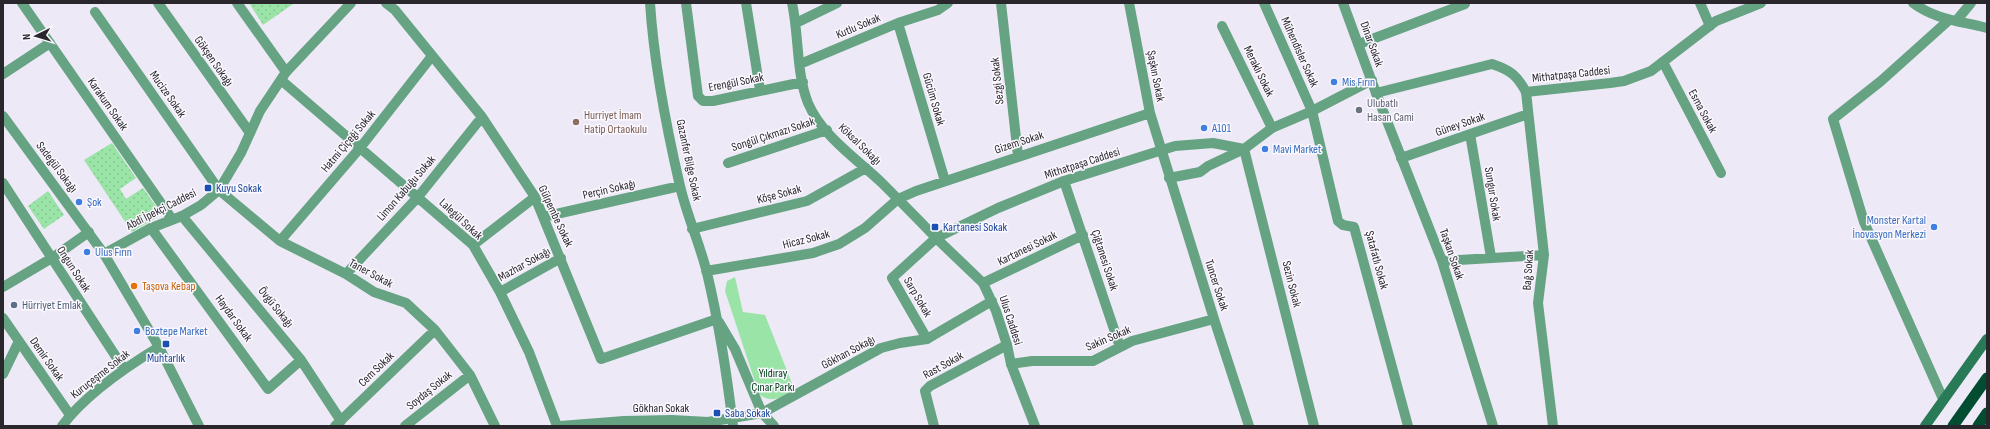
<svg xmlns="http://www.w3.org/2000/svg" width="1990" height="429" font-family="'Sofia Sans Condensed',sans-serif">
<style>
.green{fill:#9be4a7}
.garden{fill:url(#garden-dots)}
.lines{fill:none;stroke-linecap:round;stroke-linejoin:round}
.pedestrian{stroke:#65a383;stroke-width:10}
.minor{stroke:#65a383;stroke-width:10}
.tertiary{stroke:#65a383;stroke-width:10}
.secondary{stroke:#297a56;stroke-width:10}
.trunk{stroke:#024c31;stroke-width:11}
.shop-dot{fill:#3f7fe0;stroke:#fbf8ff;stroke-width:1.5}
.worship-dot{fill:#6b7280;stroke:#fbf8ff;stroke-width:1.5}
.education-dot{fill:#8d6e63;stroke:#fbf8ff;stroke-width:1.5}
.transit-dot{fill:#1a4fb4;stroke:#fbf8ff;stroke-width:1.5}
.food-dot{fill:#e8710a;stroke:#fbf8ff;stroke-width:1.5}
.service-dot{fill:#5c6f8a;stroke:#fbf8ff;stroke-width:1.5}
.labels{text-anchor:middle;stroke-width:3;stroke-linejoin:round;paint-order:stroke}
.street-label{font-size:12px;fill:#29272b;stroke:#fbf8ff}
.shop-label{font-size:12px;fill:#366cbe;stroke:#fbf8ff;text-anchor:start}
.worship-label{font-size:12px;fill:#5b616d;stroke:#fbf8ff;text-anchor:start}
.education-label{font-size:12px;fill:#785e54;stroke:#fbf8ff;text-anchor:start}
.transit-label{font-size:12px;fill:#164399;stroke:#fbf8ff;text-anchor:start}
.food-label{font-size:12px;fill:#c56008;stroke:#fbf8ff;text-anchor:start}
.service-label{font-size:12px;fill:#4e5e75;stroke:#fbf8ff;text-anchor:start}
.park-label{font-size:12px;fill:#034018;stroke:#fbf8ff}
</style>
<defs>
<pattern id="garden-dots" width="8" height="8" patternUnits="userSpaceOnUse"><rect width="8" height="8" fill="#9be4a7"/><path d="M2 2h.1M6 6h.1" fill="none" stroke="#86c490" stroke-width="1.8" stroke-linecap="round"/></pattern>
</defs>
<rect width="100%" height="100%" fill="#eee9f6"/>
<!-- green -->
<path class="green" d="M735,277L743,312L765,315L795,391C783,396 771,405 759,394L725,291L727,281Z"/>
<!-- garden -->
<path class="garden" d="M249,3H292L293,4L263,25Z
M112,143L136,178L120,189L126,199L143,188L160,212L159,216L132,232L84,160Z
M48,191L64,215L44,229L28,206Z"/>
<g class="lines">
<!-- pedestrian -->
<path class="pedestrian" d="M52,258L89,232"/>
<!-- minor -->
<path class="minor" d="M22,3L172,219
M158,3L250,133
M237,3L286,72
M386,3L395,10L482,117L535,197L601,359L717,319
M650,3C654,64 666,126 680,186C687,216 700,244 707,273C719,323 727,375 733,426
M686,3L698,96L703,101H713L803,82
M746,3L760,90
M792,3C799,34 796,73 808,103C822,136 857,159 882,183C900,201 918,219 936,238L892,278L927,339
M1001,3L1018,156
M1129,3L1150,113L1214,319L1249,426
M1264,3L1312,111L1338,221L1343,225L1354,227L1408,426
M1700,3L1710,26
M1913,3C1936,20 1961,21 1987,28
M95,12L219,190L280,241L346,274L374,292L406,303L435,330L470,375L495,426
M1956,21L1971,3
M796,23L837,3
M898,23L945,181
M1222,26L1272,128
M1359,44L1465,4
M1663,62L1721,173
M800,64L898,23L938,10L948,3
M3,74L50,43
M281,80L473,245L500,292L529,352L557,426
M1526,92L1544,255L1538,303L1553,426
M1376,93L1442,261L1493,426
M1470,134L1491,257
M1244,149L1314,426
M1401,158L1528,114
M728,163L827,130
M1064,181L1120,347
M3,183L124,369
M182,216L301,360L341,421
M543,217L680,186
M151,228L268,389L301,360
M692,229L807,201L866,168
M280,241L360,148L432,56
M473,245L535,197
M1442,261L1544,255
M706,271L813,253L839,244L865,228L898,199L916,191L1150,113
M346,274L418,197L482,117
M983,283L1083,235
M3,287L52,258
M500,292L561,258
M3,318L70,415
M719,322L735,349L762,413L774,426
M1011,364L1032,361H1093L1132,341L1214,319
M3,374L19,341
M1943,399L1864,222L1833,119L1881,81L1949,20
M62,426C85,395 126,367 159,347
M335,426L435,330
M405,426L470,375
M934,426L925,391L930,386L1007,345"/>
<!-- tertiary -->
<path class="tertiary" d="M1343,3L1376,93L1492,64C1510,70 1517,75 1526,92L1610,83L1624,81L1651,71L1716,21L1761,3
M3,116L104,254L159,347L199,426
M1169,178L1200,172L1208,166L1244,149L1272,128L1312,111L1372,80
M104,254L151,228L182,216L201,205L219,190L241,153L260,111L286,72L351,3
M560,426L624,421L672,420L708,422L762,413L881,348L900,343L927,339L992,301
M1035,426L1011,364L1007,345L996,311L983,283L936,238L998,208L1064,181L1175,146L1213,143L1244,149"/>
<!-- secondary -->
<path class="secondary" d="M1925,426L1987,339"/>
<!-- trunk -->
<path class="trunk" d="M1953,426L1987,378
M1978,426L1987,413"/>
</g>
<!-- markers -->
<g class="shop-dot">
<circle cx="1334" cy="82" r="4"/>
<circle cx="1204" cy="128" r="4"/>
<circle cx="1265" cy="149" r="4"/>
<circle cx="79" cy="202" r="4"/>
<circle cx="1934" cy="227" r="4"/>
<circle cx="87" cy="252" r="4"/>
<circle cx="137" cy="331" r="4"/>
</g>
<circle class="worship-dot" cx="1359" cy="110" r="4"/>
<circle class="education-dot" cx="576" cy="122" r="4"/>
<g class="transit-dot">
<rect x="204" y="184" width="8" height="8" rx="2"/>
<rect x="931" y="223" width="8" height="8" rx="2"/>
<rect x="162" y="340" width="8" height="8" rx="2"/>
<rect x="713" y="409" width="8" height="8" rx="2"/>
</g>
<circle class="food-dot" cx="134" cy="286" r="4"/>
<circle class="service-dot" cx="14" cy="305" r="4"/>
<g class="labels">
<!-- street labels -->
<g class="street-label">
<text transform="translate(858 26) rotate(-23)" y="4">Kutlu Sokak</text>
<text transform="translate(1372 44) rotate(70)" y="4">Dinar Sokak</text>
<text transform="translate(1300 52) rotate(66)" y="4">Mühendisler Sokak</text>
<text transform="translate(214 61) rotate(55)" y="4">Gökşen Sokağı</text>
<text transform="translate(1259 71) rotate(64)" y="4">Meraklı Sokak</text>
<text transform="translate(1571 74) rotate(-6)" y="4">Mithatpaşa Caddesi</text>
<text transform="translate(1156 76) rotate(79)" y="4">Şaşkın Sokak</text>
<text transform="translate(997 81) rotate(-96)" y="4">Sezgi Sokak</text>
<text transform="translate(736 82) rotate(-11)" y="4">Erengül Sokak</text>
<text transform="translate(168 94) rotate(55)" y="4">Mucize Sokak</text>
<text transform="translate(934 99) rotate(74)" y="4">Gücüm Sokak</text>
<text transform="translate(108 104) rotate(55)" y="4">Karakum Sokak</text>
<text transform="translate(1703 111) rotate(62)" y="4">Esma Sokak</text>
<text transform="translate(1460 124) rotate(-19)" y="4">Güney Sokak</text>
<text transform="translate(773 134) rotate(-18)" y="4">Songül Çıkmazı Sokak</text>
<text transform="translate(348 141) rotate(-50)" y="4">Hatmi Çiçeği Sokak</text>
<text transform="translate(1019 142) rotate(-18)" y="4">Gizem Sokak</text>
<text transform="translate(860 144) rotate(44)" y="4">Köksal Sokağı</text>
<text transform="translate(689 160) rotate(78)" y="4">Gazanfer Bilge Sokak</text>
<text transform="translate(1082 163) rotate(-18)" y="4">Mithatpaşa Caddesi</text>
<text transform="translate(57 167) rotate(53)" y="4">Sadegül Sokağı</text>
<text transform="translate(406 188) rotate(-49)" y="4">Limon Kabuğu Sokak</text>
<text transform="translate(609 189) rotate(-13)" y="4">Perçin Sokağı</text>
<text transform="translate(779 194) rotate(-15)" y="4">Köşe Sokak</text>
<text transform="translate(1493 194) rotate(81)" y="4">Sungur Sokak</text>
<text transform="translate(161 209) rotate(-27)" y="4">Abdi İpekçi Caddesi</text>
<text transform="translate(556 216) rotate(65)" y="4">Gülpembe Sokak</text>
<text transform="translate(461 219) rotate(43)" y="4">Lalegül Sokak</text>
<text transform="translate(806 239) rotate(-14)" y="4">Hicaz Sokak</text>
<text transform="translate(1027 248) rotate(-26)" y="4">Kartanesi Sokak</text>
<text transform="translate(1452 254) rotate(71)" y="4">Taşkan Sokak</text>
<text transform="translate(1105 260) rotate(72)" y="4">Çiğtanesi Sokak</text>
<text transform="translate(1377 260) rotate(75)" y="4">Şatafatlı Sokak</text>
<text transform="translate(524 264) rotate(-29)" y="4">Mazhar Sokağı</text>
<text transform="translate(74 269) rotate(57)" y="4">Ongun Sokak</text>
<text transform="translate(1528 270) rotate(-86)" y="4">Bağ Sokak</text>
<text transform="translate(371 273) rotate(28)" y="4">Taner Sokak</text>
<text transform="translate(1292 284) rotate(76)" y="4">Sezin Sokak</text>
<text transform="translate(1217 285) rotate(72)" y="4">Tuncer Sokak</text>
<text transform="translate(918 297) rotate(60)" y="4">Sarp Sokak</text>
<text transform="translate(276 307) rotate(51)" y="4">Övgü Sokağı</text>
<text transform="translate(234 318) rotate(54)" y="4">Haydar Sokak</text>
<text transform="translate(1011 320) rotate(72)" y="4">Ulus Caddesi</text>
<text transform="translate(1108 338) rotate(-23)" y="4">Sakin Sokak</text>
<text transform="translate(848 352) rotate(-28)" y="4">Gökhan Sokağı</text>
<text transform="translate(47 359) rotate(55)" y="4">Demir Sokak</text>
<text transform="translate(943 365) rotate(-29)" y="4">Rast Sokak</text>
<text transform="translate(376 369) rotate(-44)" y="4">Cem Sokak</text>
<text transform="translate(100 374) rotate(-38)" y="4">Kuruçeşme Sokak</text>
<text transform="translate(429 390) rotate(-39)" y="4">Soydaş Sokak</text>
<text x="661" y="412">Gökhan Sokak</text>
</g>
<!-- shop labels -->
<g class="shop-label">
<text x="1342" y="86">Mis Fırın</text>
<text x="1212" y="132">A101</text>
<text x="1273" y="153">Mavi Market</text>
<text x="87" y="206">Şok</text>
<text x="1926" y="224" text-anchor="end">Monster Kartal<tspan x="1926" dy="14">İnovasyon Merkezi</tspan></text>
<text x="95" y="256">Ulus Fırın</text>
<text x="145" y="335">Boztepe Market</text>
</g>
<!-- worship labels -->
<g class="worship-label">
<text x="1367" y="107">Ulubatlı<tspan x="1367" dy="14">Hasan Cami</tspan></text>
</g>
<!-- education labels -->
<g class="education-label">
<text x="584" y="119">Hurriyet İmam<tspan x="584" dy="14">Hatip Ortaokulu</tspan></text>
</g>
<!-- transit labels -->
<g class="transit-label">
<text x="216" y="192">Kuyu Sokak</text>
<text x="943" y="231">Kartanesi̇ Sokak</text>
<text x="166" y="362" text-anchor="middle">Muhtarlık</text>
<text x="725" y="417">Saba Sokak</text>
</g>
<!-- food labels -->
<g class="food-label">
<text x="142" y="290">Taşova Kebap</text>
</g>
<!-- service labels -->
<g class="service-label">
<text x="22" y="309">Hürriyet Emlak</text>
</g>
<!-- park labels -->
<g class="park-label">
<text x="773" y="377">Yıldıray<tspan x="773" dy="14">Çınar Parkı</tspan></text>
</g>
</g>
<!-- border -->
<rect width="1990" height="429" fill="none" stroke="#29272b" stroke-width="8"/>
<!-- north arrow -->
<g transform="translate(36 36) rotate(265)" stroke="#fbf8ff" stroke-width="3" paint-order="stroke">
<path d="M0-3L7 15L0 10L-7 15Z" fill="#29272b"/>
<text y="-6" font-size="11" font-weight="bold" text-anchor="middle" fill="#29272b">N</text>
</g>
</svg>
